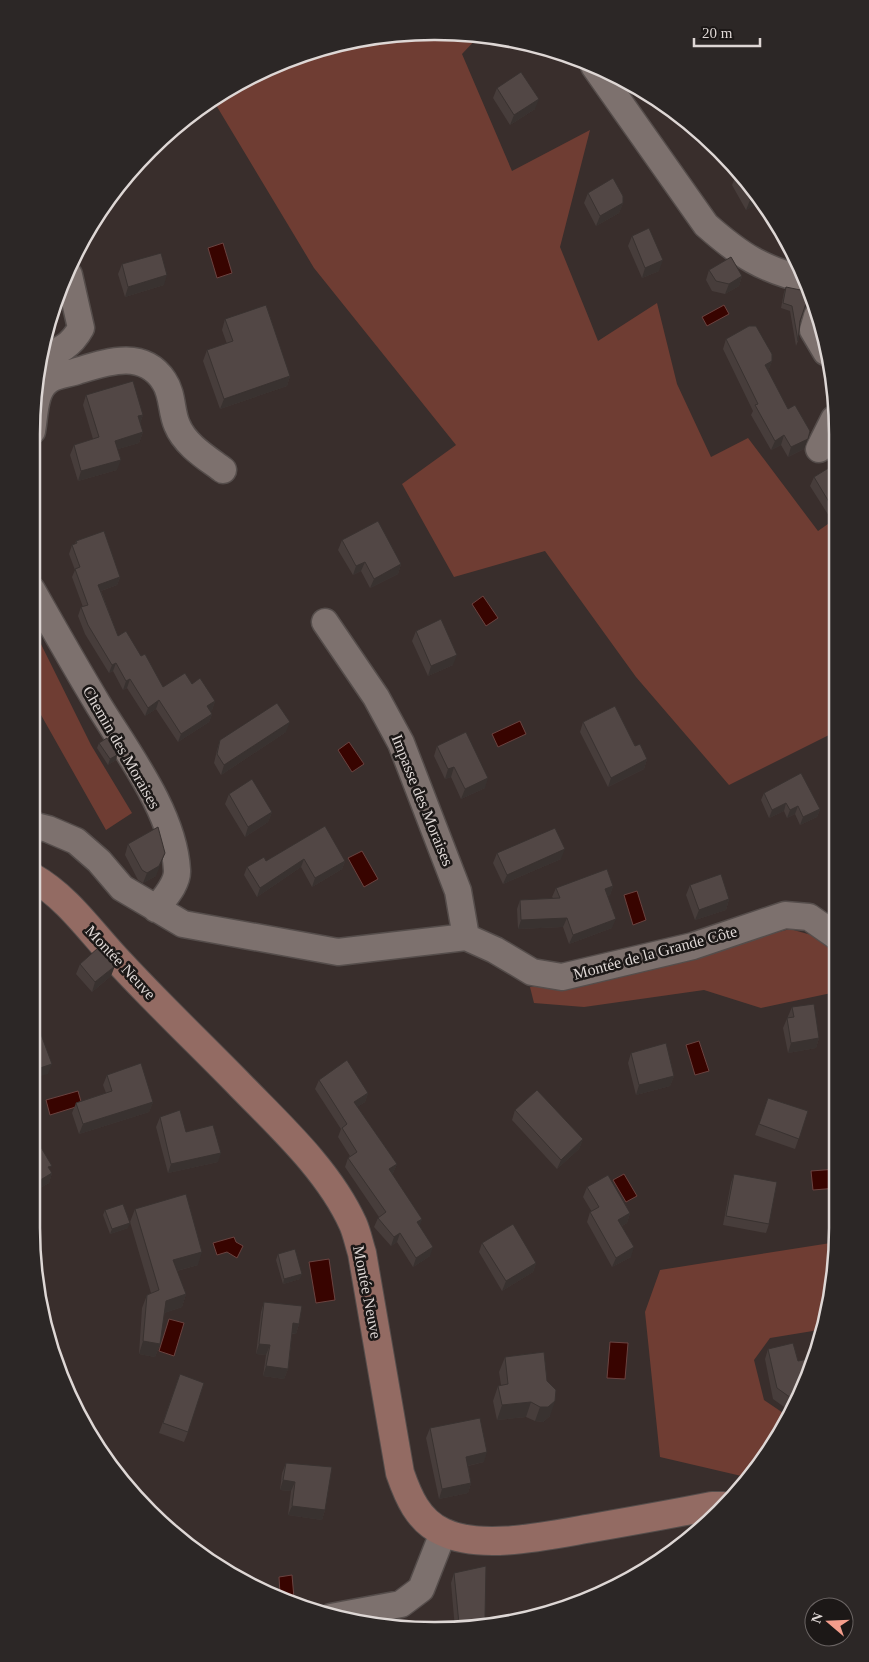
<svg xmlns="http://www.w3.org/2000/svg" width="869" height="1662" font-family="'Times New Roman',serif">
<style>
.green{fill:#6f3d33}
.water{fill:#380400;stroke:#6a4340}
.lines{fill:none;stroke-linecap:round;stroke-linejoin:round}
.street-casing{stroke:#554d4b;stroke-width:29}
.secondary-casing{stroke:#554d4b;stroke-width:30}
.street{stroke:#7d716e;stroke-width:26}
.secondary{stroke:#936b63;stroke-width:28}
.wall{fill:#473d3b}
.shaded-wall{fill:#393230}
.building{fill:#524745;stroke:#393230}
.labels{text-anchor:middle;stroke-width:5;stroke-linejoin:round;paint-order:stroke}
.street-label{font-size:16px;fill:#ded7d5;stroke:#1c1817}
.rim{fill:none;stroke:#ded7d5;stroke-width:2.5}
</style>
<rect width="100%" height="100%" fill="#392e2c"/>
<!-- green -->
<path class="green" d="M461,32L480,35L462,54L512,171L590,130L560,247L598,341L657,303L677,384L711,457L748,438L818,531L835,519V732L729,785L636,677L545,551L454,577L402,484L456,445L314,268L213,100L233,85L305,53L382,35Z
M32,626L91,745L132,813L106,830L32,699Z
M790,929L815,936L836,952V992L761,1008L704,990L584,1007L534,1003L530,987L583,983Z
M837,1242L825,1329L770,1338L754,1360L764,1400L789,1417L755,1473L750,1478L660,1457L645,1312L660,1270Z"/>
<!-- water -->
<path class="water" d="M223,243L232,273L217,278L208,248Z
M724,305L729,314L707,326L702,317Z
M483,596L498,618L486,626L472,604Z
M520,721L526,734L498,747L492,734Z
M349,742L364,764L352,772L338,750Z
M362,851L378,879L364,887L348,858Z
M637,891L646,920L633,925L624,895Z
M699,1041L709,1071L695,1075L686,1045Z
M78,1091L82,1105L50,1115L46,1100Z
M837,1169V1188L813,1190L811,1171Z
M624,1174L637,1196L626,1202L613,1180Z
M234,1237L236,1242L243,1246L237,1258L227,1252L217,1255L213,1243Z
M329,1259L335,1300L316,1303L309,1262Z
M169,1319L184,1323L174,1356L159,1351Z
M610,1342L628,1343L625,1379L607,1378Z
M292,1575L294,1598L280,1594L279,1577Z"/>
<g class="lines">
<!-- street casing -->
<g class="street-casing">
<path id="street" d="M594,66L706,225C740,255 763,270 807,280
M817,316L813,330L826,352
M40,358C60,351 71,346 81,328L69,275
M32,431C35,415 34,391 48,381C55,375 69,374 77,371C107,362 143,349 164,381C173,394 171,412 177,425C185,445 207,458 223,470
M819,449L834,419
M32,590C54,629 76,668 99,706C128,753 174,814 177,870C178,884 164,898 156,909
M325,622L376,697L401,743L458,891L466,937
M32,825L48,829L76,841L99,861L122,888L183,924L338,952L466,937L495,950L532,972L562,977L693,946L785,915L809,917L836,936
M331,1617L401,1604L421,1589L443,1533"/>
</g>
<!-- secondary casing -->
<g class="secondary-casing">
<path id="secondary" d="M32,877C69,898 92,934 121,964C160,1006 201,1045 241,1086C281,1127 329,1171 353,1224C357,1233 359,1244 362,1253L400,1473C408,1496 418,1521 443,1532C482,1551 551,1535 592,1528C632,1521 672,1514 712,1506H723"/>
</g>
<!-- street -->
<use href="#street" class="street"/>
<!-- secondary -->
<use href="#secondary" class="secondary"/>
</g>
<!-- wall -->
<path class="wall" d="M497,88L535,109L510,125L493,98Z
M738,174L762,201L746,210L732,185L736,175Z
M588,193L623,203L619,213L596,226L584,203Z
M632,236L659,271L642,278L628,246Z
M122,264L164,285L125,297L118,274Z
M709,270L742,276L739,286L725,294L712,291L706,280Z
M786,287L800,321L798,341L796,346L790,311L781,308L784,292Z
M225,319L290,376L287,386L220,409L203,361L207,350L227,344L222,330Z
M726,339L772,361L768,371L804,449L788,457L781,445L771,450L751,415L753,411L723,349Z
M86,395L143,415L140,423L143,432L139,443L118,449L117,470L78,481L70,455L74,445L93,439L83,405Z
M835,464V513L829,516L810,486L814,477Z
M342,540L401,564L398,574L370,588L361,571L353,575L338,550Z
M76,541L120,577L117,585L101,591L118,636L141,656L163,687L192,684L215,701L212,710L210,711L212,714L209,722L178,742L156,709L145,716L127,688L123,690L113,671L109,673L85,634L78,616L81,607H83L72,577L75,570L69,554L72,545L75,544Z
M416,631L453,665L428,676L412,641Z
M583,722L635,746L647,759L644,769L608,787L580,732Z
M286,732L221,775L214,763L217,750L220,740Z
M99,743L117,755L116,760L108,765L97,748Z
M437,746L485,788L461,799L451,777L445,779L434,756Z
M764,793L820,809L817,817L800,825L795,814L787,818L784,811L769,818L761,800Z
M229,794L272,812L268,822L245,837L225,804Z
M325,826L345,861L342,869L312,887L301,867L257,897L244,875L247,867L266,861Z
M128,844L156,876L143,883L138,880L125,855Z
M497,853L561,859L503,884L493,863Z
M690,885L729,899L726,910L695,920L686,895Z
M613,886L610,895L607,896L612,928L569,944L563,927L518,929L517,909L520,900L553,898L552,897L556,888Z
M80,964L111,976L92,992L76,974Z
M792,1007L819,1038L816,1048L788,1053L783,1028Z
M631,1053L674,1076L670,1086L636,1095L628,1063Z
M107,1075L153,1102L149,1112L79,1134L72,1113L76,1103L106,1093L103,1085Z
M319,1080L368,1093L365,1102L357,1107L397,1164L393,1173L392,1174L422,1219L419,1226L430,1256L413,1267L397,1242L391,1246L374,1227L378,1218L379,1217L345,1167L348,1158L350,1156L338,1137L341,1129L315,1089Z
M768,1098L808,1111L795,1149L755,1135Z
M515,1110L583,1139L579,1149L557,1169L512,1120Z
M160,1117L186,1132L218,1162L168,1173L156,1127Z
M31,1148L52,1173L49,1183L33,1192L31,1189Z
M734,1174L769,1224L766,1233L723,1225L731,1183Z
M587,1187L630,1213L627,1223L622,1226L631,1257L612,1267L587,1222L590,1212H592L583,1197Z
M135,1209L198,1265L177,1271L186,1294L182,1307L164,1313L160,1344L155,1357L139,1354L142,1308L147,1295L151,1293L130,1222Z
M105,1210L128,1228L110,1234L103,1215Z
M482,1243L536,1263L533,1272L502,1291L479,1252Z
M278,1254L300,1279L283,1284L276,1260Z
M264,1302L299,1324L296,1334H292L288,1369L284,1379L263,1376L266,1355L256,1354L261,1312Z
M768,1349L798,1361L814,1358L794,1409L790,1405L787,1409L773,1399L765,1359Z
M505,1357L550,1416L543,1422L535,1421L526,1417L497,1420L493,1401L498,1386L501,1385L499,1372Z
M180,1374L188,1432L184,1442L159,1433Z
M430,1428L484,1462L468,1466L471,1483L468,1493L439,1499L426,1438Z
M286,1463L325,1510L322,1520L288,1515L291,1491L280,1490L282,1473Z
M454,1573L461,1630L455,1629L451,1583Z"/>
<!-- shaded-wall -->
<path class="shaded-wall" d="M539,99L535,109L510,125L514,115Z
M757,196L762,201V202L746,210L750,200Z
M623,203L619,213L596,226L600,216Z
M663,260L659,271L642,278L645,268Z
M167,275L164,285L125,297L128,287Z
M742,276L739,286L725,294L729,284Z
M772,361L768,371L765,365Z
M290,376L287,386L220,409L224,399Z
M143,415L139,425L138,416Z
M143,432L139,443L111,451L115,441Z
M784,435L781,445L771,450L775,441Z
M808,439L804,449L788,457L791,447Z
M121,460L117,470L78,481L81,471Z
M835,506V513L829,516L832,507Z
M365,562L361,571L353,575L356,566Z
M401,564L398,574L370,588L374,579Z
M120,577L117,585L95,593L98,585Z
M457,655L453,665L428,676L431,666Z
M116,663L113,671L109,673L112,665Z
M130,679L127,688L123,690L126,681Z
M159,700L156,709L145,716L148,708Z
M215,701L212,710L204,715L207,706Z
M212,714L209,722L178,742L181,734Z
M290,722L286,732L221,775L224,765Z
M117,755L116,760L108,765L110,759Z
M647,759L644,769L608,787L611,778Z
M454,767L451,777L445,779L448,769Z
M488,778L485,788L461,799L465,789Z
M786,803L784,811L769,818L772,810Z
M798,806L795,814L787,818L790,810Z
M820,809L817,817L800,825L803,817Z
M272,812L268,822L245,837L248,827Z
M565,849L561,859L503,884L507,875Z
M165,853L156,876L143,883L147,873Z
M304,859L301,867L257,897L260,888Z
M345,861L342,869L312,887L315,878Z
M613,886L610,895L602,898L605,889Z
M729,899L726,910L695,920L699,910Z
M567,918L563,927L518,929L521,920Z
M616,919L612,928L569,944L573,935Z
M115,966L111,976L92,992L95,982Z
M819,1038L816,1048L788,1053L791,1043Z
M52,1064L48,1074L31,1079V1071Z
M674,1076L670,1086L636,1095L639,1085Z
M368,1093L365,1102L351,1111L354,1102Z
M153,1102L149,1112L79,1134L83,1124Z
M583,1139L579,1149L557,1169L561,1160Z
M221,1153L218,1162L168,1173L171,1164Z
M397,1164L393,1173L386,1178L389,1169Z
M52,1173L49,1183L33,1192L37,1182Z
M35,1179L31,1188V1181Z
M630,1213L627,1223L615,1230L618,1220Z
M422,1219L419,1228L417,1222Z
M130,1223L128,1228L110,1234L112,1229Z
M400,1233L397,1242L391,1246L394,1237Z
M433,1247L430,1256L413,1267L416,1258Z
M634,1247L631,1257L612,1267L616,1258Z
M202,1252L198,1265L169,1273L173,1260Z
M536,1263L533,1272L502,1291L506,1281Z
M302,1274L300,1279L283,1284L284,1279Z
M186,1294L182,1307L161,1314L166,1301Z
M293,1323L299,1324L296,1334L289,1333Z
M143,1341L160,1344L155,1357L139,1354Z
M259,1344L270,1345L266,1355L256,1354Z
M266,1366L288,1369L284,1379L263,1376Z
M793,1395L790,1405L787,1409L791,1398Z
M555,1401L550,1416L543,1422L535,1421L540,1407Z
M531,1402L526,1417L497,1420L502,1405Z
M487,1452L484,1462L462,1467L466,1457Z
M283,1480L295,1482L291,1491L280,1490Z
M471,1483L468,1493L439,1499L442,1489Z
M292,1506L325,1510L322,1520L288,1515Z"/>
<!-- building -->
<path class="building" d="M521,72L539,99L514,115L497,88Z
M738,174L757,196L750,200L736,175Z
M613,178L623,196V203L600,216L588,193Z
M649,228L663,260L645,268L632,236Z
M161,253L167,275L128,287L122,264Z
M731,257L742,276L729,284L716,281L709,270Z
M786,287L810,292L800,321L798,341L792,306L783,303Z
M266,305L290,376L224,399L207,350L233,341L225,319Z
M749,326H756L772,354V361L765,365L788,409L795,405L810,431L808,439L791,447L784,435L775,441L755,405L758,404L726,339Z
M133,381L143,415L138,416L143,432L115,441L121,460L81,471L74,445L99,437L86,395Z
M835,464V506L832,507L814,477Z
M378,521L401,564L374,579L365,562L356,566L342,540Z
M104,531L120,577L98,585L118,636L126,631L141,656L145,654L163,687L185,673L192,684L200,678L215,701L207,706L212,714L181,734L159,700L148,708L130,679L126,681L116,663L112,665L88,625L81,607L88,605L75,569L80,567L72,545L77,543L76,541Z
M441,619L457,655L431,666L416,631Z
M277,703L290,722L224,765L217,754L220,740Z
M615,706L635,746L640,744L647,759L611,778L583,722Z
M466,732L488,778L465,789L454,767L448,769L437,746Z
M107,738L117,755L110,759L99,743Z
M801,773L820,809L803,817L798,806L790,810L786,803L772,810L764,793Z
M252,779L272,812L248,827L229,794Z
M325,826L345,861L315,878L304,859L260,888L247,867L264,857L266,861Z
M158,827L165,853L159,866L147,873L142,870L128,844Z
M555,828L565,849L507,875L497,853Z
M607,869L613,886L605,889L616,919L573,935L567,918L521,920L520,900L560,898L556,888Z
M721,874L729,899L699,910L690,885Z
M98,948L115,966L95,982L80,964Z
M814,1004L819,1038L791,1043L787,1018L794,1017L792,1007Z
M39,1029L52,1064L31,1071V1032Z
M666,1043L674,1076L639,1085L631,1053Z
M347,1060L368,1093L354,1102L397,1164L389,1169L422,1219L417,1222L433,1247L416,1258L400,1233L394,1237L378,1218L386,1212L348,1158L357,1152L342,1128L347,1124L319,1080Z
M141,1063L153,1102L83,1124L76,1103L112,1091L107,1075Z
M537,1090L583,1139L561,1160L515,1110Z
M768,1098L808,1111L799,1139L759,1124Z
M180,1110L186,1132L213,1125L221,1153L171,1164L160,1117Z
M39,1144L52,1166L48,1167L52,1173L37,1182L35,1179L31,1181V1148Z
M734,1174L777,1182L769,1224L726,1216Z
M608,1175L630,1213L618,1220L634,1247L616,1258L590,1212L599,1207L587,1187Z
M186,1194L202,1252L173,1260L186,1294L166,1301L160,1344L143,1341L147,1295L159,1290L135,1209Z
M123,1204L130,1223L112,1229L105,1210Z
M513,1224L536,1263L506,1281L482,1243Z
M295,1249L302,1274L284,1279L278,1254Z
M264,1302L302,1306L299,1324L293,1323L288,1369L266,1366L270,1345L259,1344Z
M793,1343L798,1361L814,1358L799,1399L793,1395L791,1398L777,1388L768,1349Z
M544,1352L547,1381L556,1390L555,1401L548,1407H540L531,1402L502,1405L498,1386L508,1384L505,1357Z
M180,1374L204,1383L188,1432L163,1423Z
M480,1418L487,1452L466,1457L471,1483L442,1489L430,1428Z
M286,1463L332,1467L325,1510L292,1506L295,1482L283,1480Z
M486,1566L485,1617L488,1623L461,1630H459L456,1626L459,1624L454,1573Z
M552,1602L555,1608L533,1613Z"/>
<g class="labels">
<!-- street labels -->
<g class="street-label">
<text transform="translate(122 747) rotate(60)" y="6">Chemin des Moraises</text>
<text transform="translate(423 800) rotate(68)" y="6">Impasse des Moraises</text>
<text transform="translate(655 952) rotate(-15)" y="6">Montée de la Grande Côte</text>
<text transform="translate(121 962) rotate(47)" y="6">Montée Neuve</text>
<text transform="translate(368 1292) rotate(79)" y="6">Montée Neuve</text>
</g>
</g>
<!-- crop -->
<path d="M0 0H869V1662H0ZM434 40H435A394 394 0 0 1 829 434V1228A394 394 0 0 1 435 1622H434A394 394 0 0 1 40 1228V434A394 394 0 0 1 434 40Z" fill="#2c2726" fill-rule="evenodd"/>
<path class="rim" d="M434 40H435A394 394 0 0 1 829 434V1228A394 394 0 0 1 435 1622H434A394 394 0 0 1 40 1228V434A394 394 0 0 1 434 40Z"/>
<!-- north arrow -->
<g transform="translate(829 1622) rotate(289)"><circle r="24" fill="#1c1817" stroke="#6a6463"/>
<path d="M0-4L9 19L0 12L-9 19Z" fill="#f49d8c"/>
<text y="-8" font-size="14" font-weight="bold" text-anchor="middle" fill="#ded7d5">N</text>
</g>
<!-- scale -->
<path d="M694 38v8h66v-8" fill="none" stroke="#ded7d5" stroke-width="2.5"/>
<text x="702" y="38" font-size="15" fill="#ded7d5" stroke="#1c1817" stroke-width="4" paint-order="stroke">20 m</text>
</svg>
